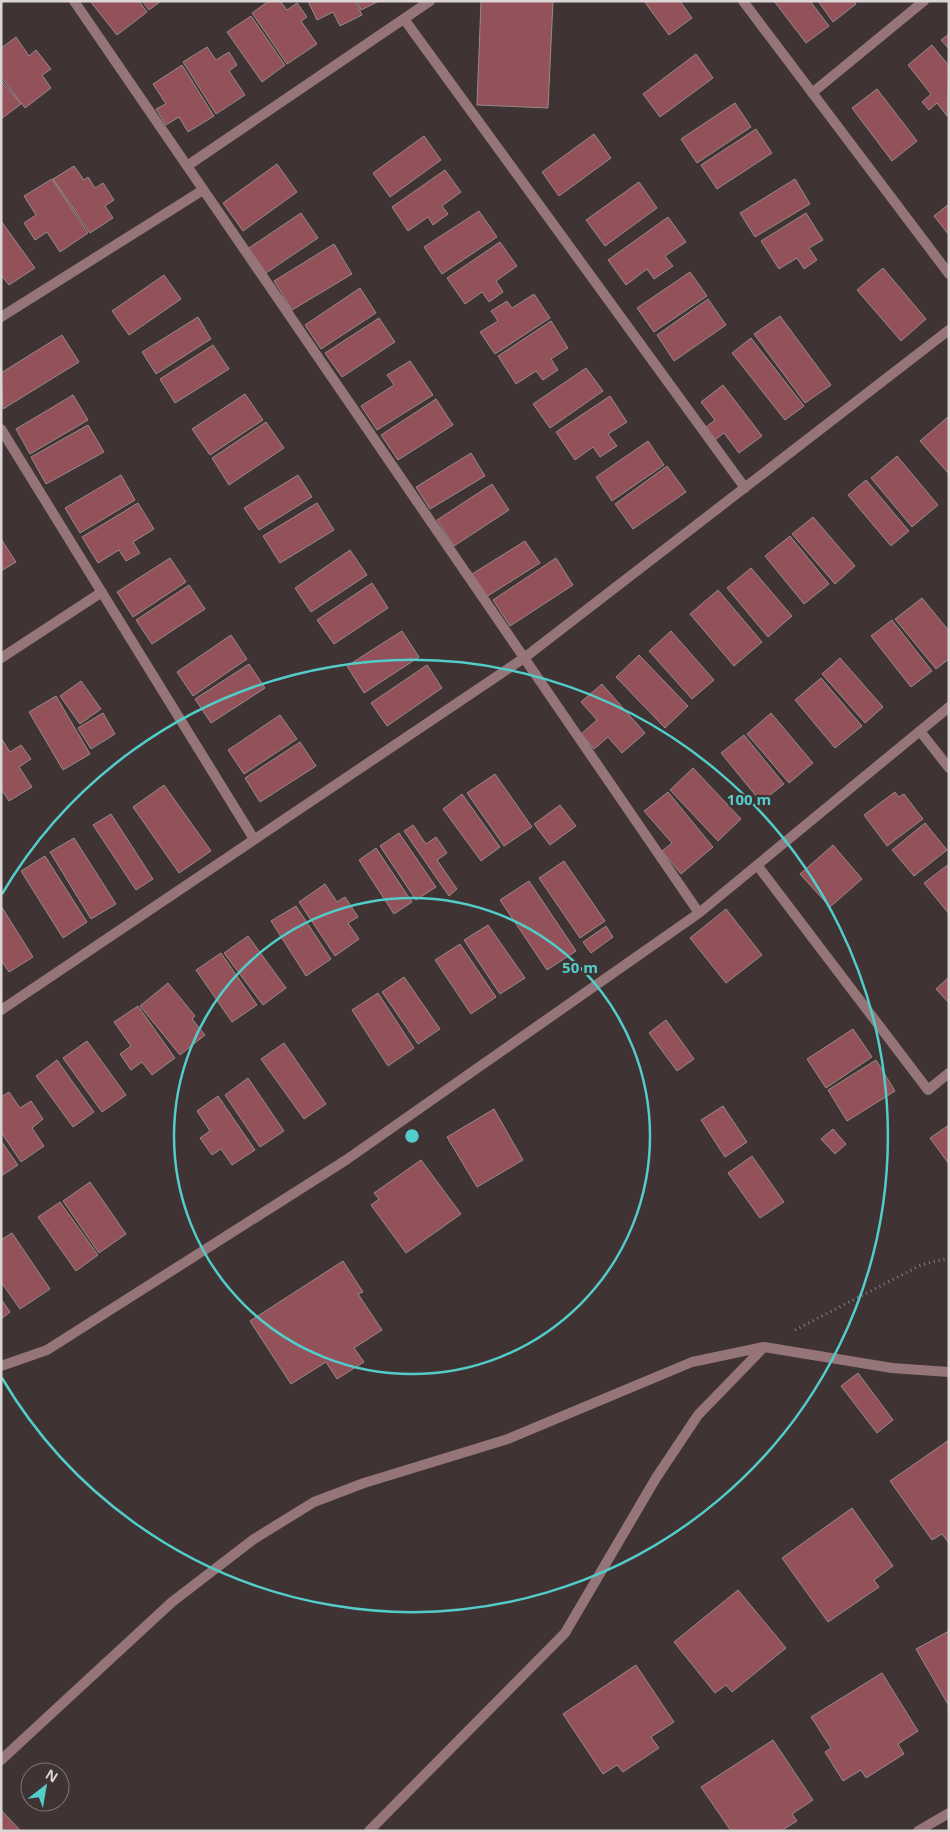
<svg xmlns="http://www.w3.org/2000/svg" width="950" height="1832" font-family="'Open Sans',sans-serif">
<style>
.building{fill:#935159;stroke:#988a8b}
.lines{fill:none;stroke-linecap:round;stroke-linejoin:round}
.path{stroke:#898080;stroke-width:3;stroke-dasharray:1 4;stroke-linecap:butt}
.street{stroke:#957578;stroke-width:10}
.ring{fill:none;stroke:#53cdca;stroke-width:2.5}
.centre{fill:#53cdca;stroke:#3f3334;stroke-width:2.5}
.ring-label{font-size:15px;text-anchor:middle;font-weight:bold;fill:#53cdca;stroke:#3f3334;stroke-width:4.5;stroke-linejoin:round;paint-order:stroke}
</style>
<rect width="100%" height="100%" fill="#3f3334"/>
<!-- building -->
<path class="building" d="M90,1H139L147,12L117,35Z
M142,1H161L149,10Z
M269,1H280L287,10L297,3L307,17L301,21L317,44L287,64L252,13Z
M308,1H355L362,15L340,26L333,12L317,20Z
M357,1H379L361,10Z
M481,1H553L548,108L477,105Z
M644,1H680L692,18L669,35Z
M774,1H810L829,26L806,43Z
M818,1H854L856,4L833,22Z
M251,16L285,65L262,82L227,32Z
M949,34V49L941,40Z
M16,37L29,56L36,50L51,69L42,75L51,88L25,108L1,77V48Z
M932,45L949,66L947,116L937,103L929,110L922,102L931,94L908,65Z
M207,47L216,60L229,52L237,65L229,71L245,95L216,114L183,62Z
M696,54L713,78L660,117L643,94Z
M182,65L214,116L188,132L179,117L166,125L156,109L166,104L153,84Z
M1,80L21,104L1,119Z
M877,89L917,141L892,161L852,108Z
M735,103L751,127L697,163L681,139Z
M756,129L772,153L717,189L701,165Z
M594,134L611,158L559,196L542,172Z
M424,136L441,160L390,197L373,173Z
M277,164L297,192L243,231L223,203Z
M74,166L84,180L88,177L95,188L103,183L114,200L105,206L113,218L90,233L53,179Z
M445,170L461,192L442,206L448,214L433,225L428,217L408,231L392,207Z
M52,179L88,233L60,252L47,232L35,240L24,223L36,215L24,196Z
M795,179L810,204L755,237L740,213Z
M639,182L657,208L605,246L586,220Z
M949,204V235L934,216Z
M479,211L497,237L442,274L424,247Z
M301,213L318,238L263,275L246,250Z
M806,213L823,240L809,248L817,260L804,269L797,258L779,269L761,241Z
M668,217L686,242L665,256L673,266L654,279L647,269L626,285L608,260Z
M1,221L35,268L9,285L1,275Z
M500,242L517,266L496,281L503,292L489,302L482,292L465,304L447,278Z
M334,244L352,274L292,310L274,281Z
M883,268L926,319L901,341L857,290Z
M690,272L707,296L654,332L637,308Z
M164,275L181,299L129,335L112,311Z
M360,288L376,313L321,349L305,325Z
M534,294L550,318L495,354L480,332L498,321L491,311L507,301L512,308Z
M708,299L726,325L674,361L657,335Z
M780,316L831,385L805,403L754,334Z
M198,317L211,339L156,374L142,352Z
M379,318L395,342L342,377L325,353Z
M551,321L568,348L551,359L558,370L543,380L536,371L516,384L498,356Z
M62,335L79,362L3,409L1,373Z
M751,338L804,406L785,420L732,353Z
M213,345L229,369L175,403L160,379Z
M410,361L433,395L377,430L361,406L394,385L387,375Z
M586,368L603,391L550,428L533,404Z
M723,385L762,436L739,453L724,433L715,440L706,427L715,420L701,402Z
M245,394L263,420L210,455L192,429Z
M73,395L88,420L30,454L16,429Z
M610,396L627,422L608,434L617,446L600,457L593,447L575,460L556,432Z
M436,399L453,425L398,460L381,435Z
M948,417L949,418V474L920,441Z
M266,422L284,448L229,485L212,458Z
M88,425L104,452L46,484L31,457Z
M648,441L664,465L612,501L596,477Z
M471,453L485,476L430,509L416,487Z
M897,456L938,505L912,527L871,478Z
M667,466L686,492L633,529L615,504Z
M121,475L135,500L80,533L65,508Z
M298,475L312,497L259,530L244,508Z
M866,480L909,531L891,546L848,495Z
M492,484L509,510L454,546L437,520Z
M138,503L154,529L133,542L140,553L126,561L119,550L98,563L82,537Z
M317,503L334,530L280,563L263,536Z
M813,517L855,566L835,584L792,534Z
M790,536L829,584L804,604L765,556Z
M1,539L16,562L1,571Z
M525,541L540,563L486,597L472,574Z
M350,550L367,575L311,612L295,588Z
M170,558L186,582L133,617L117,592Z
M556,558L573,585L510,626L493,600Z
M751,568L792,616L768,637L727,588Z
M372,583L388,608L334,644L317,620Z
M189,585L205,609L152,644L136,620Z
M718,590L762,642L734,666L690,614Z
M922,598L949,631V659L936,669L895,619Z
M892,620L932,671L911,687L871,636Z
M402,631L419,657L364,693L347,666Z
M671,631L714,680L692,699L649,651Z
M231,635L247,659L193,696L177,672Z
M639,655L688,706L665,728L616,677Z
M840,658L883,707L865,723L822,674Z
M249,664L265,688L211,723L195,699Z
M427,665L442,688L387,726L371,703Z
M821,678L862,726L835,748L795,700Z
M81,681L101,709L80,724L60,696Z
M602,684L645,733L622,753L608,737L594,749L581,734L597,720L581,702Z
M56,696L90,754L63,770L29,712Z
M103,713L115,734L91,749L78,728Z
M771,713L813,763L789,783L747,734Z
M280,715L297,739L244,774L228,750Z
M744,735L784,784L761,802L721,753Z
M1,738L10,752L21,745L31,759L19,767L32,787L9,801L1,789Z
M300,742L316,766L260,802L245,778Z
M693,768L741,819L718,841L670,790Z
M495,774L532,827L504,846L467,793Z
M164,785L211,851L179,873L133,807Z
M668,792L713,847L681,874L662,851L672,843L644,811Z
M895,792L899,797L904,794L923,819L887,846L864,815Z
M462,794L500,847L481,861L443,809Z
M560,805L576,826L550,845L534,824Z
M111,814L153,879L136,890L93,825Z
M925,823L947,850L914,876L892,850Z
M413,825L426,844L436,837L447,853L437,860L457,889L449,896L404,831Z
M399,833L436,887L416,900L380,846Z
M74,838L116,904L91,919L50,852Z
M833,845L862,879L830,907L800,874Z
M376,848L412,902L394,914L359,860Z
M45,856L87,922L63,938L21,871Z
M564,861L605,921L580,938L539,878Z
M949,864V914L924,883Z
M529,881L576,951L547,970L500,900Z
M325,884L337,902L345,897L358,917L348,923L359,939L335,956L299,902Z
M1,906L33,957L9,972L1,960Z
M296,906L331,959L306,976L271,921Z
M726,909L762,955L726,983L690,938Z
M488,925L525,978L500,994L464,940Z
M606,926L613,937L591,953L583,942Z
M248,936L286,988L263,1005L224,953Z
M460,944L496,997L471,1014L435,960Z
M221,953L257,1005L232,1022L196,970Z
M404,977L440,1029L418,1044L382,992Z
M949,977V1003L936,989Z
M168,983L195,1016L192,1019L205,1035L180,1055L140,1006Z
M378,993L414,1048L388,1066L352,1010Z
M138,1006L175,1058L152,1075L142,1062L131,1070L120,1054L131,1046L114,1022Z
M666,1020L694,1059L677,1071L649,1033Z
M853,1029L872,1057L826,1088L807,1059Z
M87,1041L126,1095L102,1112L63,1058Z
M284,1043L326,1104L304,1119L261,1059Z
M57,1060L94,1112L73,1127L36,1076Z
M876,1060L895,1091L847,1121L828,1090Z
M248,1078L284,1131L260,1147L225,1095Z
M9,1092L20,1108L31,1101L43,1119L32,1128L44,1146L21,1162L1,1132V1097Z
M218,1096L255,1150L232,1165L221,1149L212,1155L200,1138L210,1131L197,1111Z
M723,1106L747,1142L725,1157L701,1120Z
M494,1109L523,1160L477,1187L447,1137Z
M949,1125V1164L930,1138Z
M833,1129L846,1144L835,1154L821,1139Z
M1,1141L18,1165L1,1176Z
M752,1156L784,1202L760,1218L728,1173Z
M421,1160L461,1214L406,1253L371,1205L379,1199L374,1193Z
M90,1182L126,1234L99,1253L63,1201Z
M60,1202L98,1255L76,1271L38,1217Z
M12,1233L50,1289L20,1309L1,1282V1240Z
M343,1261L363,1292L358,1294L382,1330L354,1348L364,1362L337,1379L326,1362L291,1384L250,1321Z
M1,1299L10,1312L1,1319Z
M858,1373L893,1420L877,1433L841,1386Z
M949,1440V1542H948L942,1534L932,1540L890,1481Z
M852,1508L893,1566L874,1580L879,1587L828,1622L782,1558Z
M738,1590L786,1648L732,1692L726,1685L715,1693L674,1642Z
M949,1631V1706L916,1649Z
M636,1665L674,1722L651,1737L659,1748L623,1772L617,1765L603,1774L563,1714Z
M882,1673L918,1731L898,1744L904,1754L866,1778L861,1770L843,1781L825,1752L831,1748L811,1717Z
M773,1740L813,1800L792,1814L797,1821L781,1831H731L701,1787Z
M1,1810L21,1831H1Z"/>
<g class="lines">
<!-- path -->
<path class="path" d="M795,1330L921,1265L949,1258"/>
<!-- street -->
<path class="street" d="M74,1L699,913
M743,1L949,274
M404,19L745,488
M812,93L924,1
M187,166L430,1
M1,317L203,190
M1,429L254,839
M1,658L102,592
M920,731L949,768
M757,865L928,1090L949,1073
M1,1010L524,658L949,330
M1,1366L47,1350L346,1160L699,913L949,707
M1,1760L172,1602L254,1539L314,1502L364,1483L508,1439L692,1362L764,1347L892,1368L949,1372
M369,1831L565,1633L656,1478L698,1415L764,1347
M918,1831L949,1813"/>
</g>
<!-- distance rings -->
<g class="ring">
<circle cx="412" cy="1136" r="238"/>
<path d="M2 894A476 476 0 1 1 2 1378"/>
</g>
<circle cx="412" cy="1136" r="8" class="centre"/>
<g class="ring-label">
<text x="749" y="805">100 m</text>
<text x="580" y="973">50 m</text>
</g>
<!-- border -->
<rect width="950" height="1832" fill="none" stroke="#dcd5d5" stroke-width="5"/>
<!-- north arrow -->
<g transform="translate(45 1787) rotate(31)"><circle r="24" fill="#3f3334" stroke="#7e7474"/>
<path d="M0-4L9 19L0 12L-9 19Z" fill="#53cdca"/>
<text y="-8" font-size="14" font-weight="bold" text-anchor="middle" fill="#dcd5d5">N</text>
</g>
</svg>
